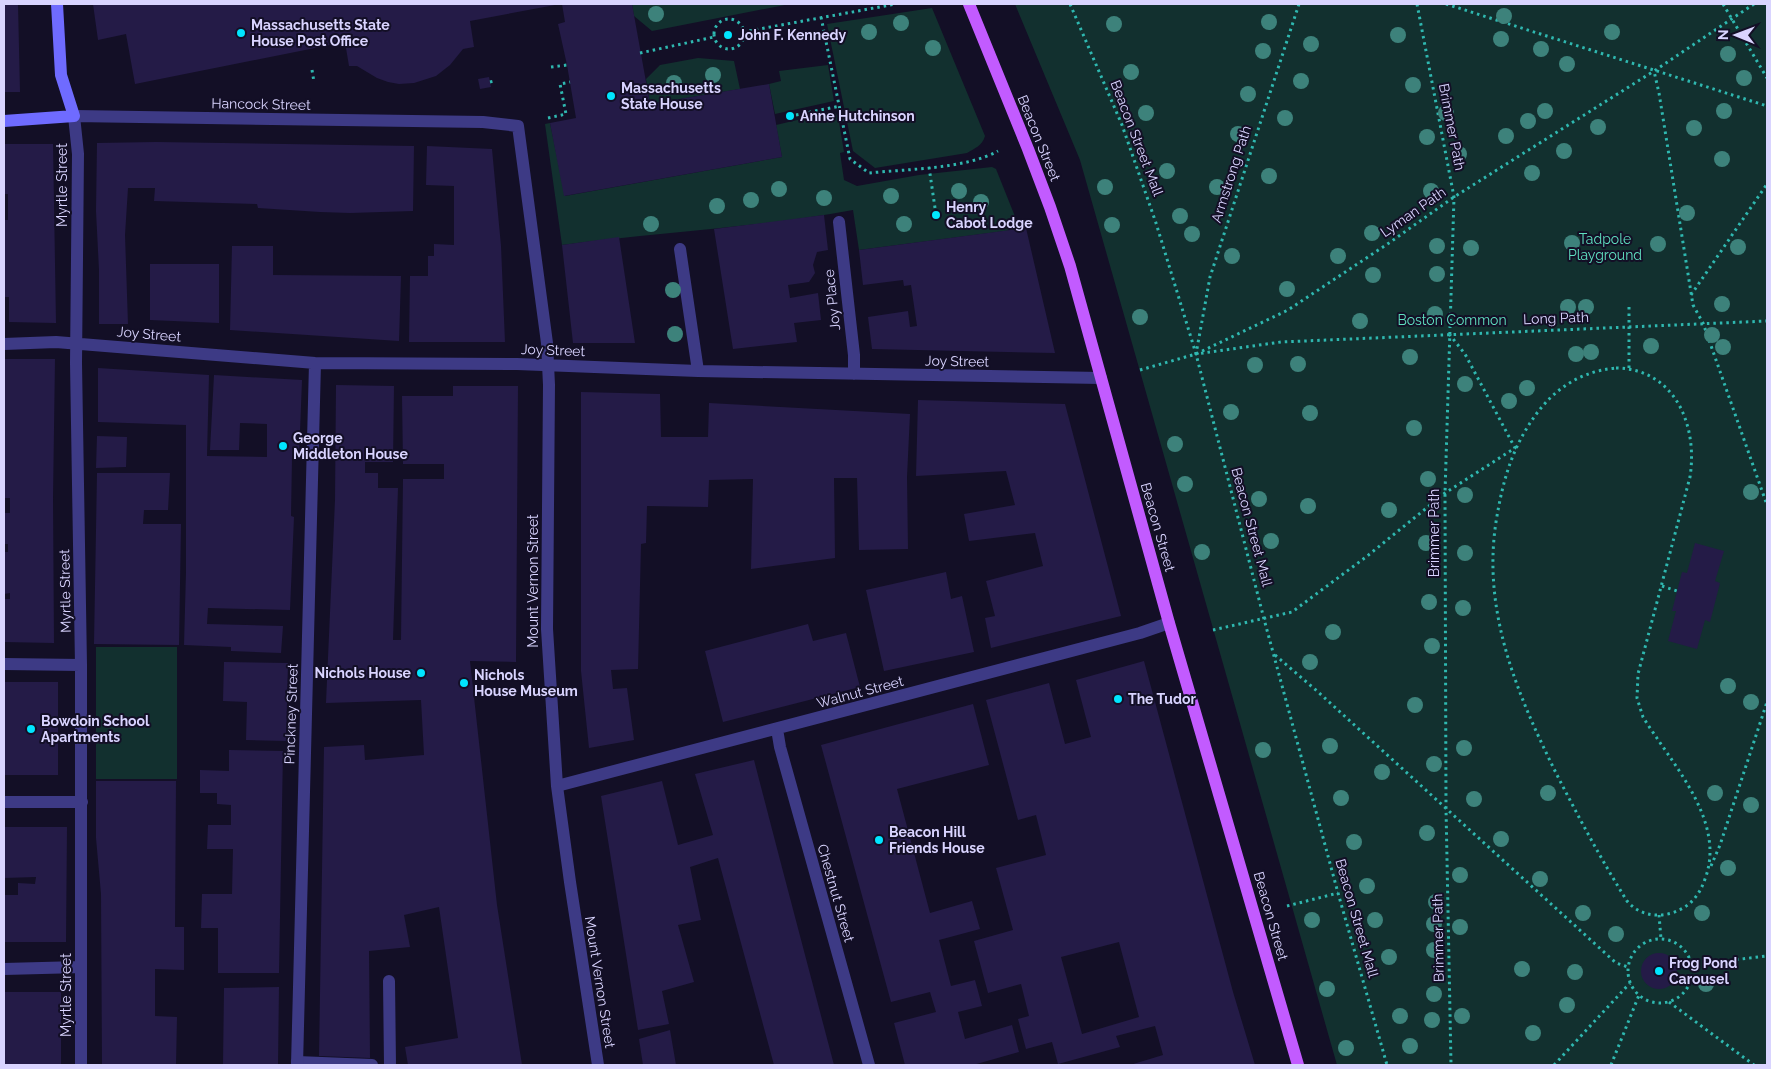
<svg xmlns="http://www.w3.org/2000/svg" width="1771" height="1069" font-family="Raleway,sans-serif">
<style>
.green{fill:#12302f}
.building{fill:#241b47;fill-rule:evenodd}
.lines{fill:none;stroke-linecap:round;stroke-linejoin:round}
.path{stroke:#2fb8b0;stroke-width:3;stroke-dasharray:2.5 4;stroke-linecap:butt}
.lane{stroke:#3d3a85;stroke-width:12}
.street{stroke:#3d3a85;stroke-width:12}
.secondary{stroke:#6f6bff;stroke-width:12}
.primary{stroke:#c25bff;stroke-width:12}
.tree{fill:#3d827b}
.poi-dot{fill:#00e5ff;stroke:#130f26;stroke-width:2}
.labels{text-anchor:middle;stroke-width:4;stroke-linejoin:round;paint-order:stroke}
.poi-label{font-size:14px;font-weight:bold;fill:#d9d4ff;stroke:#130f26;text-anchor:start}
.street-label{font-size:14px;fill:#d9d4ff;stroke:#130f26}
.park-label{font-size:14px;fill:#5fe0c0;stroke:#130f26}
</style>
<rect width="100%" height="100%" fill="#130f26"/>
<!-- green -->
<path class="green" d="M632,4H790L652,31L634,16Z
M1015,4H1767V1065H1337L1080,160Z
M932,8L985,136C982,146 975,148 967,153L875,168L853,151L827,24Z
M698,58L734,61L740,89L650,104L646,79L660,65Z
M828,65L834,101L775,114L769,84L781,81L779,71Z
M831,112L835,113L838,116L844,152L840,153L844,180L857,186L919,175L992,167L996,169L1020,229L859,250L853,210C757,228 659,232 562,245L545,124L550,123L565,196L782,157L776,125Z
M96,647H177V779H96Z"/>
<!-- building -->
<path class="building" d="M4,4H18L20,92H4Z
M93,4H555V5L470,21L474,47L463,49L450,65L436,76L414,83L399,84L388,82L377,78L357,66H349L345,42L135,84L126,34L98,40Z
M562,4H632L650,104L769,84L782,157L564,196L550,123L576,118L567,65L558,24L565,22Z
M489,77L491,87L480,89L478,79Z
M156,142L414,146L413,211L350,213L320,212L258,208L257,204L154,201L155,188H128L125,235L128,324H99V270L96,211L97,143Z
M5,144H53L56,323L9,322V297H4V220H8V194H4V145Z
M427,146L492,149L501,246L505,342H409L410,276H428V256H434V244L454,245V186L426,185Z
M824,215L828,250L817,252L813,265L815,273L809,282L788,285L790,298L818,293L821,320L794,323L797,342L733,349L714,229Z
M1026,228L1055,353L872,349L868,317L908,311L910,327L917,326L911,285L904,286L903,280L863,285L859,250Z
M619,237L635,343H573L562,245Z
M232,246H273V275L401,276L399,341L230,330Z
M150,264H219V323L150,320Z
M4,359H55L53,498L54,643L4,642V599H10V593L4,594V552H8V544H4V513H10V498H4Z
M98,368L209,375L207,456L267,457V424L240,423L239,450H210L214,375L302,380L299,458H292L291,516L294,517L290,610L208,608L207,624L283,626L281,653L231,651V647L184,645L186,572V425L98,422Z
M336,385L394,386L393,462H365V473H378V488H398L393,640H401L403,479H444V464H403L402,396H453V386H518L516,662L470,661L497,905L522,1065H408L405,1047L458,1038L439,907L404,915L410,947L369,951L370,1058L319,1056L324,747L364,745L365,760L424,755L421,700L326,703L335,500Z
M581,392L660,394L661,437H708L709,403L910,414L907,477L908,549L859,550L857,478H834L835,558L751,569L753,479L709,480L708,507L647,506L646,543L641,544L638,669L611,670L613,689L627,688L634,740L589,748L581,671Z
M918,400L1065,404L1121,616L991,648L985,618L995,616L986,581L1043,566L1035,533L969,541L964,514L1015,505L1006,471L916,476Z
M97,436L127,437L126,467L96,468Z
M97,473H170L168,510H144L143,524H181L179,645L94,644Z
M1695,543L1724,551L1715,581L1720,583L1710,622L1705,620L1697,649L1668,641L1676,611H1672L1682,572L1687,573Z
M946,572L951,599L962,596L974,652L884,671L866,590Z
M808,624L813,641L846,633L860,687L723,722L705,651Z
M1144,661L1233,992L1255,1065H1130L1163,1055L1155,1026L1116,1036L1120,1047L1058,1064L1052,1042L1026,1049L1018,1019L1029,1016L1021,984L988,993L974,941L1013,930L996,868L1046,855L1036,815L1018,820L986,700L1049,683L1065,744L1091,737L1076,680ZM1119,942L1139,1017L1082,1034L1061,957Z
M224,662L288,663L286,741L246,740L247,702L223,701Z
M4,682H58V775H4Z
M973,704L989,765L897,789L930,913L972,901L980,929L939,940L951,986L975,980L982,1006L958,1012L965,1039L1012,1025L1019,1052L973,1065H905L894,1023L936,1012L930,992L891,1002L821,745Z
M229,750L283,751L279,973H218V928H201L202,894H232L233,849H207L208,825H231V805L217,804V793H200V770L229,771Z
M754,760L780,860L834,1065H774L718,858L690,867L701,920L678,925L694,982L662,991L669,1024L638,1030L601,796L662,781L678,845L713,835L695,774Z
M96,781H176L175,927H184V970L155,969V1016L177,1017L176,1065H102L101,894L96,838Z
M4,827H67L66,942H4V895H18V883L35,884L36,877L4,878Z
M1641 971a18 18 0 1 1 36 0a18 18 0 1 1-36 0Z
M279,987L278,1065H223L224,988Z
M4,992H61V1065H4Z
M670,1030L676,1065H643L639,1039Z"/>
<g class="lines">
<!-- path -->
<path class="path" d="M1070,4L1122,125L1156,223L1196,354L1264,619L1338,893L1387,1065
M1299,4L1210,277L1196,354L1281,342L1767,321
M1417,4L1454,197L1445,493L1446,808L1451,1065
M1446,4L1767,106
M1723,4L1767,78
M1754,4L1654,71L1659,93L1693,305L1703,323L1767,505
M821,17L850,159L869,173C908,169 965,169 998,151
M714 34a15 15 0 1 1 30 0a15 15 0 1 1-30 0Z
M743,32L896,4
M640,53L714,37
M551,67L567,65
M312,70L314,82
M490,82L494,81
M796,115L840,106
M548,118L566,114L560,84L570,82
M929,167L935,208
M1691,295L1767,184
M1616,368C1675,369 1698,425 1690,477L1638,674L1637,698L1643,717C1671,763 1727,821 1705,879C1699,896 1690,907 1672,913C1655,918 1638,914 1627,901C1602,861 1579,818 1557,775C1518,696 1482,613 1496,522C1501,491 1508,461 1524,433C1545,396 1573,372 1616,368Z
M1629,368V305
M1140,370L1196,354L1288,310L1389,243L1454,197L1654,71
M1662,586L1677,591
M1213,630L1292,612L1366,557L1445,493L1515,448L1465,354L1450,335
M1275,655L1317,691L1616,963L1628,967
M1711,866L1720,845L1767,702
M1287,906L1338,893
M1659,915L1661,939
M1628 971a32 32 0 1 1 64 0a32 32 0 1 1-64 0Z
M1691,965L1767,956
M1669,1002L1754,1065
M1554,1065L1630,983
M1611,1065L1639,995"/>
<!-- lane -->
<path class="lane" d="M389,981L390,1065
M297,1062L372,1065"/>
<!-- street -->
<path class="street" d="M839,222L854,355V374
M680,249L698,371
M4,344L56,342L315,363L517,364L698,371L1101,378
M4,664L81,665
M777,729L780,747L869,1065
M557,786L1140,633L1169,623
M4,802H82
M4,969L80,967
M81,1065V665L76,363L78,154L74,116L483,122L518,126L547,343L549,385L547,629L557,786L570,882L598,1065
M297,1065L315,363"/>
<!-- secondary -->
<path class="secondary" d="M4,121L74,116L61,75L57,4"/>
<!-- primary -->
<path class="primary" d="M969,4L1028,149L1050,207L1070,266L1169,623L1298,1065"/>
</g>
<!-- trees -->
<g class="tree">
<circle cx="656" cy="14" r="8"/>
<circle cx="1504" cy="16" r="8"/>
<circle cx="1269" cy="22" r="8"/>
<circle cx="901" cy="23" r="8"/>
<circle cx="1114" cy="24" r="8"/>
<circle cx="869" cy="32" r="8"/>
<circle cx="1612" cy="32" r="8"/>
<circle cx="1398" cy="35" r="8"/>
<circle cx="1501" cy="39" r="8"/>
<circle cx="1311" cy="44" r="8"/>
<circle cx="933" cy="48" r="8"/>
<circle cx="1541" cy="49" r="8"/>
<circle cx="1263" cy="51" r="8"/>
<circle cx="1728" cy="54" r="8"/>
<circle cx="1567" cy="64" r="8"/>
<circle cx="1131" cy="72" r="8"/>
<circle cx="713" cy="75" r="8"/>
<circle cx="1744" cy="78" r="8"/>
<circle cx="1301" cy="81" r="8"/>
<circle cx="674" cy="83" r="8"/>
<circle cx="1413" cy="85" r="8"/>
<circle cx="1248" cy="94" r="8"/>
<circle cx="1545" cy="111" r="8"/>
<circle cx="1724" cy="111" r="8"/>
<circle cx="1146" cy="113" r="8"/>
<circle cx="1446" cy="113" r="8"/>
<circle cx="1285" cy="118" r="8"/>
<circle cx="1528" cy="121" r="8"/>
<circle cx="1598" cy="127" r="8"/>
<circle cx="1694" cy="128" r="8"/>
<circle cx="1238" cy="134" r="8"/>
<circle cx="1506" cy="136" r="8"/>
<circle cx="1427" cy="137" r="8"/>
<circle cx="1564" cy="151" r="8"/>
<circle cx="1459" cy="154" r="8"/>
<circle cx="1722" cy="159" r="8"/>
<circle cx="1167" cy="171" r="8"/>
<circle cx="1532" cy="173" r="8"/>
<circle cx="1269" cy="176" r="8"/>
<circle cx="1105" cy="187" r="8"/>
<circle cx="1217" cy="187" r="8"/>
<circle cx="779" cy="189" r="8"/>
<circle cx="959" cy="191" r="8"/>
<circle cx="1431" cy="191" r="8"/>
<circle cx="891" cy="196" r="8"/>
<circle cx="824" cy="198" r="8"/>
<circle cx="751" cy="200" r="8"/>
<circle cx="981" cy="202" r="8"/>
<circle cx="717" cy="206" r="8"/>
<circle cx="1687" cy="213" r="8"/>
<circle cx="1180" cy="216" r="8"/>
<circle cx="651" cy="224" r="8"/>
<circle cx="904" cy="224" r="8"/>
<circle cx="1112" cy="225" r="8"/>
<circle cx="1372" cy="233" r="8"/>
<circle cx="1192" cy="234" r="8"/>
<circle cx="1572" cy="243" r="8"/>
<circle cx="1658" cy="244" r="8"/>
<circle cx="1437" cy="246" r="8"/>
<circle cx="1738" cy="247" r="8"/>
<circle cx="1471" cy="248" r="8"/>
<circle cx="1232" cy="256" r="8"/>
<circle cx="1338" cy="256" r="8"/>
<circle cx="1437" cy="274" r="8"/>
<circle cx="1373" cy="275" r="8"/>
<circle cx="1287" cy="289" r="8"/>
<circle cx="673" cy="290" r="8"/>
<circle cx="1722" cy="304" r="8"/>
<circle cx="1568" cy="307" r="8"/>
<circle cx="1586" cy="307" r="8"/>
<circle cx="1435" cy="314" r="8"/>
<circle cx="1140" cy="317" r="8"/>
<circle cx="1360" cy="321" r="8"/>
<circle cx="675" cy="334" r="8"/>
<circle cx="1712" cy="335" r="8"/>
<circle cx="1651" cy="346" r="8"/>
<circle cx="1723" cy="347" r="8"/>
<circle cx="1591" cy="352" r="8"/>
<circle cx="1576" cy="354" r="8"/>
<circle cx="1410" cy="357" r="8"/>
<circle cx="1298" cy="364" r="8"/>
<circle cx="1255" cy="365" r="8"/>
<circle cx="1465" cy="384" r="8"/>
<circle cx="1527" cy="388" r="8"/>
<circle cx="1509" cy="401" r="8"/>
<circle cx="1231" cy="412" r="8"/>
<circle cx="1310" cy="413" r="8"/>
<circle cx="1414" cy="428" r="8"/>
<circle cx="1175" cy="444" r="8"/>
<circle cx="1428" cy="479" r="8"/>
<circle cx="1185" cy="484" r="8"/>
<circle cx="1751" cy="492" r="8"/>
<circle cx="1465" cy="495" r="8"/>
<circle cx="1259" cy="499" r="8"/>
<circle cx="1308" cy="506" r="8"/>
<circle cx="1389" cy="510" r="8"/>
<circle cx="1271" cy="541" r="8"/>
<circle cx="1426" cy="543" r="8"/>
<circle cx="1202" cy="552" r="8"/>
<circle cx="1465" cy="553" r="8"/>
<circle cx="1429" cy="602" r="8"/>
<circle cx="1463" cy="608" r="8"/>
<circle cx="1333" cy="632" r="8"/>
<circle cx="1432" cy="646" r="8"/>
<circle cx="1310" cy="662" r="8"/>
<circle cx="1728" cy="686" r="8"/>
<circle cx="1751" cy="702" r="8"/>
<circle cx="1415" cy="705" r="8"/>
<circle cx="1330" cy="746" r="8"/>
<circle cx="1464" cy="748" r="8"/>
<circle cx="1263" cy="750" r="8"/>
<circle cx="1434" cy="764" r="8"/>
<circle cx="1382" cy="772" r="8"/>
<circle cx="1548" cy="793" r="8"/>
<circle cx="1715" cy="793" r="8"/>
<circle cx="1341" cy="798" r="8"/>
<circle cx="1474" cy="799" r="8"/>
<circle cx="1751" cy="805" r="8"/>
<circle cx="1427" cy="833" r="8"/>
<circle cx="1501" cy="839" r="8"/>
<circle cx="1354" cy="842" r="8"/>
<circle cx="1728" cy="868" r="8"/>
<circle cx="1460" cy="875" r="8"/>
<circle cx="1540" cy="879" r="8"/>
<circle cx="1367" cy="886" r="8"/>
<circle cx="1436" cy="902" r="8"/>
<circle cx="1583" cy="913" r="8"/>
<circle cx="1702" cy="913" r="8"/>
<circle cx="1312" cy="920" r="8"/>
<circle cx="1375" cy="920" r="8"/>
<circle cx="1434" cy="924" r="8"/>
<circle cx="1460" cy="927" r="8"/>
<circle cx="1616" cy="934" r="8"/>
<circle cx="1434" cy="950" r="8"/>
<circle cx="1389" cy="957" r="8"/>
<circle cx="1522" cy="969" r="8"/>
<circle cx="1575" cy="972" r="8"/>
<circle cx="1706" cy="984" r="8"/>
<circle cx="1327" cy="989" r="8"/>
<circle cx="1434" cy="994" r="8"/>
<circle cx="1567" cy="1005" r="8"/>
<circle cx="1400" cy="1016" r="8"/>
<circle cx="1462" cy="1016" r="8"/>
<circle cx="1432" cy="1020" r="8"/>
<circle cx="1533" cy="1033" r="8"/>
<circle cx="1410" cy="1046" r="8"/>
<circle cx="1346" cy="1048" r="8"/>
</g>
<!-- markers -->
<g class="poi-dot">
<circle cx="241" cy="33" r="5"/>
<circle cx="728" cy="35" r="5"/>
<circle cx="611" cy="96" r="5"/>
<circle cx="790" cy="116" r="5"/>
<circle cx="936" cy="215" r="5"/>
<circle cx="283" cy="446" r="5"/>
<circle cx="421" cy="673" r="5"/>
<circle cx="464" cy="683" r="5"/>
<circle cx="1118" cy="699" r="5"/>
<circle cx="31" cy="729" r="5"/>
<circle cx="879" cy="840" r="5"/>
<circle cx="1659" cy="971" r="5"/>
</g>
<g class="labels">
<!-- poi labels -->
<g class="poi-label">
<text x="251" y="30">Massachusetts State<tspan x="251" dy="16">House Post Office</tspan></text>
<text x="738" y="40">John F. Kennedy</text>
<text x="621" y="93">Massachusetts<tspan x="621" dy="16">State House</tspan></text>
<text x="800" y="121">Anne Hutchinson</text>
<text x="946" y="212">Henry<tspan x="946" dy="16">Cabot Lodge</tspan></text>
<text x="293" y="443">George<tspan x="293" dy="16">Middleton House</tspan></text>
<text x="411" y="678" text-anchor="end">Nichols House</text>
<text x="474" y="680">Nichols<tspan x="474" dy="16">House Museum</tspan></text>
<text x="1128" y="704">The Tudor</text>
<text x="41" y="726">Bowdoin School<tspan x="41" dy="16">Apartments</tspan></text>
<text x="889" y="837">Beacon Hill<tspan x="889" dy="16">Friends House</tspan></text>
<text x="1669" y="968">Frog Pond<tspan x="1669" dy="16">Carousel</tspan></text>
</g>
<!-- street labels -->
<g class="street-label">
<text transform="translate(261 104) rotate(1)" y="5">Hancock Street</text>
<text transform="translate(1452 127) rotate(79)" y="5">Brimmer Path</text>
<text transform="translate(1039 138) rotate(68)" y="5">Beacon Street</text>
<text transform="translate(1137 138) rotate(69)" y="5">Beacon Street Mall</text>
<text transform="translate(1231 174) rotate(-72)" y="5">Armstrong Path</text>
<text transform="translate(62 185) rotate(-90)" y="5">Myrtle Street</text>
<text transform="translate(1413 212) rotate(-35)" y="5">Lyman Path</text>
<text transform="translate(832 300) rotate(-96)" y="5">Joy Place</text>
<text transform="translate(1556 318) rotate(-2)" y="5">Long Path</text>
<text transform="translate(149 334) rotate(5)" y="5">Joy Street</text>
<text transform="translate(553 350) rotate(2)" y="5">Joy Street</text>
<text transform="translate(957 361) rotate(1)" y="5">Joy Street</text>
<text transform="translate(1158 527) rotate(74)" y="5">Beacon Street</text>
<text transform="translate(1252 527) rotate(75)" y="5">Beacon Street Mall</text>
<text transform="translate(1434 533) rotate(-90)" y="5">Brimmer Path</text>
<text transform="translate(533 581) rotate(-90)" y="5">Mount Vernon Street</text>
<text transform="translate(65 591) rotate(-91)" y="5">Myrtle Street</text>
<text transform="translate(860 692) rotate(-15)" y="5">Walnut Street</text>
<text transform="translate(291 714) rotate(-88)" y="5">Pinckney Street</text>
<text transform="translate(836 893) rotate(74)" y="5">Chestnut Street</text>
<text transform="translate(1271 916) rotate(74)" y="5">Beacon Street</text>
<text transform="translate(1357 918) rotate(74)" y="5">Beacon Street Mall</text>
<text transform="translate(1438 938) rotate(-91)" y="5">Brimmer Path</text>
<text transform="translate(600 982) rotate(81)" y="5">Mount Vernon Street</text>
<text transform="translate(66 995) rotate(-90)" y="5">Myrtle Street</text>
</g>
<!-- park labels -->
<g class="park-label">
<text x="1605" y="244">Tadpole<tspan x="1605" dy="16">Playground</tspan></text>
<text x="1452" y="325">Boston Common</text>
</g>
</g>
<!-- border -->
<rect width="1771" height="1069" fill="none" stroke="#d9d4ff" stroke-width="10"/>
<!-- north arrow -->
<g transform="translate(1736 35) rotate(271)" stroke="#130f26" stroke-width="4" paint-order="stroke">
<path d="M0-4L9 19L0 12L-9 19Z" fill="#d9d4ff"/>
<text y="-8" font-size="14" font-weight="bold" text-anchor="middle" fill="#d9d4ff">N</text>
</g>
</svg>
